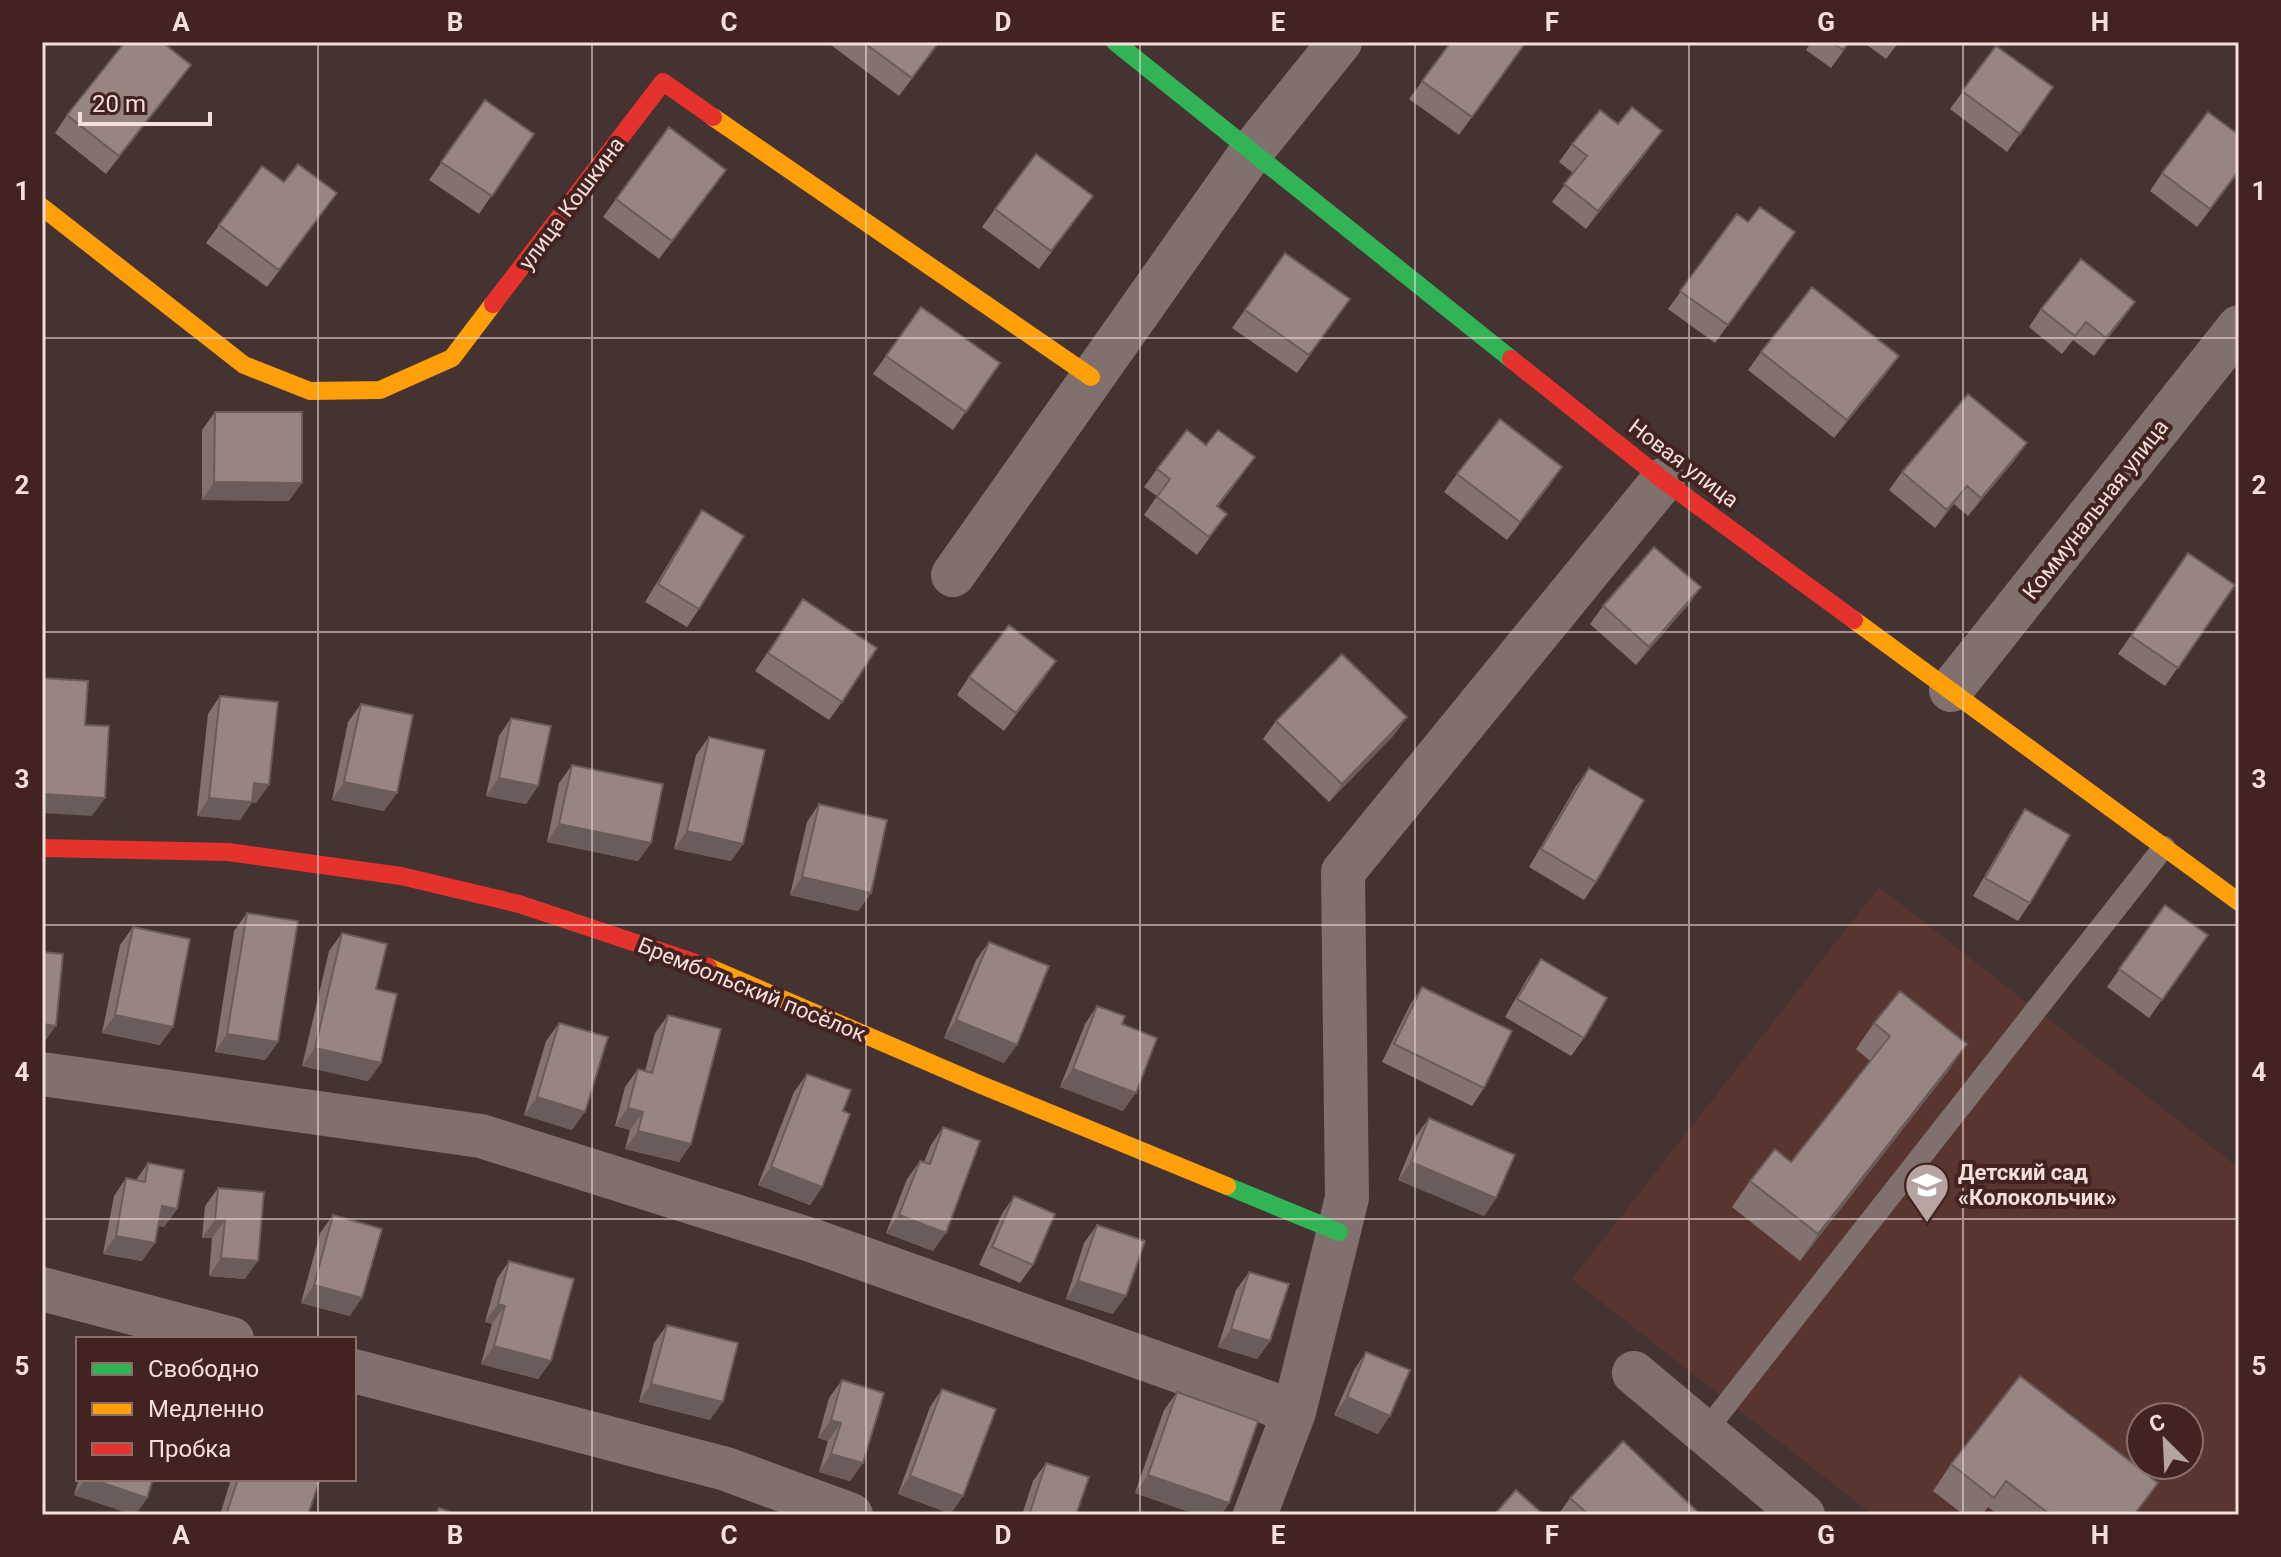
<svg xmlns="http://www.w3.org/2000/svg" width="2281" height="1557" font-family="Roboto,sans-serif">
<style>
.built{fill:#59352f;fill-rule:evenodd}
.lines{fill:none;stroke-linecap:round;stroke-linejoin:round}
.lane{stroke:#80706e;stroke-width:22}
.street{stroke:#80706e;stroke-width:44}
.fast{stroke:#30b455;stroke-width:18}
.slow{stroke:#ff9f0a;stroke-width:18}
.jam{stroke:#e5322d;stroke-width:18}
.wall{fill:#83726f}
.shaded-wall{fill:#6a5c5a}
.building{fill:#988481;stroke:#6a5c5a;stroke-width:2}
.grid{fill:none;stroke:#f4dfdb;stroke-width:2;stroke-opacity:0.55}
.labels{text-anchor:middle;stroke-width:8;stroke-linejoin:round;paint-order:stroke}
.street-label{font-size:22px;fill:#f4dfdb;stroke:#42231f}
.poi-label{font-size:22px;font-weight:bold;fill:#f4dfdb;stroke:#42231f;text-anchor:start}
.neatline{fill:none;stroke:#f4dfdb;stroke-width:3}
.grid-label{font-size:26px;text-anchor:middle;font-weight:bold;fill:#f4dfdb}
</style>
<rect width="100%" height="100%" fill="#453331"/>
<!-- built -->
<path class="built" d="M1879,887L2239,1168V1515H1873L1572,1279ZM2141,1417H2189V1465H2141Z"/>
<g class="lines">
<!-- lane -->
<path class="lane" d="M1704,1433L2164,847"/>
<!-- street -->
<path class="street" d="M953,575L1252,151L1340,42
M1951,690L2239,327
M42,1074L481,1136L811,1240L1294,1412
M42,1289L232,1339
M354,1371L726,1469L851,1515
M1634,1373L1803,1515
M1255,1515L1294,1412L1347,1198L1343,872L1663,480"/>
<!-- fast -->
<path class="fast" d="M1115,42L1511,359
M1227,1186L1339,1232"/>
<!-- slow -->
<path class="slow" d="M713,117L1091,377
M42,207L244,365L310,391L380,390L452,358L493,304
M1854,620L2239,902
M708,967L979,1084L1227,1186"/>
<!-- jam -->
<path class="jam" d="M493,304L663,82L713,117
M1511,359L1663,480L1854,620
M42,848L228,852L401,876L519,904L708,967"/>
</g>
<!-- wall -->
<path class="wall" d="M827,42H939L899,96Z
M1451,42H1526L1459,135L1409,99Z
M1811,42H1850L1831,68L1806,50Z
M1863,42H1899L1886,59Z
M1996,46L2053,87L2007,152L1950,109Z
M178,83L106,174L55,133L67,115Z
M485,100L534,134L479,214L429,180Z
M2239,135V172L2197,227L2150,191L2162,173Z
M1572,144L1649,149L1586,229L1552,202L1573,173L1559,162Z
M262,166L324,211L267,287L206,243Z
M726,170L659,259L603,217L616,199Z
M995,209L1080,214L1039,269L982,227Z
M1737,214L1748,222L1795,232L1715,343L1668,309Z
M1285,253L1350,299L1297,373L1232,328Z
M921,307L1000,363L953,430L873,374Z
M2041,309L2122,320L2094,356L2073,340L2062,354L2029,327Z
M1761,352L1886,374L1834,438L1748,370Z
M215,412L289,501L202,500V430Z
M1206,445L1242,475L1218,507L1227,514L1197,555L1144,515L1157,496L1144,487L1157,469Z
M2014,461L1968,516L1954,504L1935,528L1889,490L1902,472Z
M1457,474L1550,485L1507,540L1444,492Z
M702,510L699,609L687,627L645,602L690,528Z
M2188,553L2235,585L2165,686L2118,654Z
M1701,587L1688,605L1636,665L1590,624L1603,606Z
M803,599L842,702L829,720L755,671Z
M1056,661L1004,731L957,695L969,677Z
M220,696L269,785L256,803L252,802L240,820L197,816L208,714Z
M361,704L384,811L332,800L348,722Z
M1407,717L1394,735L1329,802L1263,739L1276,721Z
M511,718L538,786L526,804L486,796L499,736Z
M709,737L743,844L731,861L674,849L696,755Z
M572,765L651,843L638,861L547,842L559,783Z
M1589,768L1596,882L1584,900L1529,867L1576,786Z
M819,804L871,893L858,911L790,895L807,822Z
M2025,809L2030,903L2018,921L1973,896L2013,827Z
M2165,905L2208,935L2149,1018L2107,987Z
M247,913L278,1042L265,1060L215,1052L234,931Z
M133,927L160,1045L102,1033L120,945Z
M342,933L376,989L381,1063L368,1081L302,1066L329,951Z
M989,942L1004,1063L944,1038L976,960Z
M1541,959L1584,1038L1571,1056L1505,1017L1528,977Z
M1422,987L1484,1088L1472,1106L1382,1062L1410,1005Z
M1097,1006L1122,1024L1123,1111L1060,1087L1085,1024Z
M668,1015L691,1144L679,1162L625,1149L630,1130L615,1126L625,1087L638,1069L645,1071L655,1033Z
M559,1023L572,1130L524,1115L546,1041Z
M1874,1023L1949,1070L1800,1261L1732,1207L1750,1181L1791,1162L1870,1061L1856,1049Z
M807,1074L843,1111L822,1187L810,1205L758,1185L794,1092Z
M1429,1118L1496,1198L1484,1216L1398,1180L1416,1136Z
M943,1127L933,1251L886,1233L907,1179L920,1161L924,1162L931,1145Z
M148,1163L177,1209L164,1227L158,1225L142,1261L103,1254L114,1196L126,1178L136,1180Z
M218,1188L245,1279L209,1276L212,1238H202L205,1206Z
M1014,1196L1033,1265L1020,1283L979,1265L1002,1214Z
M333,1215L350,1316L301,1303L320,1233Z
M1097,1225L1113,1314L1066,1299L1084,1243Z
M509,1261L551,1361L538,1379L481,1364L492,1324L485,1322L497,1279Z
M1249,1272L1270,1341L1257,1359L1218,1347L1236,1290Z
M667,1325L710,1420L639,1402L654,1343Z
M1366,1352L1378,1434L1334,1415L1354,1370Z
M842,1380L863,1463L850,1481L819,1472L828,1441L818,1438L829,1398Z
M942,1389L951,1514L898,1494L930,1407Z
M1177,1392L1229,1503L1221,1515H1198L1135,1493L1164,1410Z
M1046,1463L1076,1515H1022L1033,1481Z
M1951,1464L2135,1515H1998L1988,1507L1982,1515H1964L1933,1491Z
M79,1479H153L147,1498L135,1515L74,1495Z
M231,1479H320L308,1515H220Z
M1570,1498L1698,1515H1558Z"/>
<!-- shaded-wall -->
<path class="shaded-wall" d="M191,65L178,83L106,174L119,156Z
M1662,131L1649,149L1586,229L1598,211Z
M726,170L713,188L659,259L672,241Z
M2239,170V172L2197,227L2210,209Z
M2135,302L2122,320L2094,356L2106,338Z
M1899,356L1886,374L1834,438L1847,420Z
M2027,443L2014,461L1968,516L1981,498Z
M1562,467L1550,485L1507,540L1520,522Z
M214,482L302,483L289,501L202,500Z
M1967,486L1954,504L1935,528L1947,510Z
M1701,587L1688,605L1636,665L1649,647Z
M1056,661L1044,679L1004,731L1016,713Z
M1407,717L1394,735L1329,802L1342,784Z
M499,778L538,786L526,804L486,796Z
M344,782L397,793L384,811L332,800Z
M254,783L269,785L256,803L252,802L240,820L197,816L209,798Z
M42,794L105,798L92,816L42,813Z
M559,824L651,843L638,861L547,842Z
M687,831L743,844L731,861L674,849Z
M802,877L871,893L858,911L790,895Z
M115,1015L173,1027L160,1045L102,1033Z
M956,1020L1017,1045L1004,1063L944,1038Z
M42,1024L56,1026L43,1044H42Z
M227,1034L278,1042L265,1060L215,1052Z
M1967,1044L1949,1070L1800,1261L1818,1234Z
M315,1048L381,1063L368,1081L302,1066Z
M1073,1069L1136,1093L1123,1111L1060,1087Z
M537,1097L585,1112L572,1130L524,1115Z
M628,1108L643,1112L630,1130L615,1126Z
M638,1131L691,1144L679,1162L625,1149Z
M1411,1162L1496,1198L1484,1216L1398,1180Z
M771,1167L822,1187L810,1205L758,1185Z
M162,1206L177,1209L164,1227L149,1224Z
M899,1215L946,1233L933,1251L886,1233Z
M215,1220H225L212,1238H202Z
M116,1236L155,1243L142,1261L103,1254Z
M221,1258L258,1261L245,1279L209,1276Z
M1078,1281L1126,1296L1113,1314L1066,1299Z
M314,1285L362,1298L350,1316L301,1303Z
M498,1304L505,1306L492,1324L485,1322Z
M1231,1329L1270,1341L1257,1359L1218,1347Z
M494,1346L551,1361L538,1379L481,1364Z
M651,1384L723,1402L710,1420L639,1402Z
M1347,1397L1390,1416L1378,1434L1334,1415Z
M831,1420L841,1423L828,1441L818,1438Z
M831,1454L863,1463L850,1481L819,1472Z
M1148,1475L1229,1503L1221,1515H1198L1135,1493Z
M910,1476L963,1496L951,1514L898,1494Z
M85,1479H91L147,1498L135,1515H133L74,1495Z"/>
<!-- building -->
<path class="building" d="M125,42H162L191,65L119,156L67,115Z
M863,42H939L912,78Z
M1451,42H1526L1472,117L1422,81Z
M1831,42H1849L1843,50Z
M1996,46L2053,87L2020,134L1962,91Z
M485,100L534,134L492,196L441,162Z
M1632,107L1662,131L1598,211L1564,184L1587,156L1572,144L1600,110L1618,124Z
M2208,112L2239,135V170L2210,209L2162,173Z
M669,127L726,170L672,241L616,199Z
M1036,154L1093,196L1051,251L995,209Z
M298,164L337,193L279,270L219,225L262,166L284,182Z
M1760,207L1795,232L1728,325L1680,291L1737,214L1748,222Z
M1285,253L1350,299L1309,355L1245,310Z
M2081,259L2135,302L2106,338L2086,322L2075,336L2041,309Z
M1812,287L1899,356L1847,420L1761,352Z
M921,307L1000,363L966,412L886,356Z
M1968,394L2027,443L1981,498L1967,486L1947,510L1902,472Z
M215,412H302V483L214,482Z
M1500,419L1562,467L1520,522L1457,474Z
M1187,430L1206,445L1218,430L1255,457L1217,506L1227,514L1209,537L1157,497L1170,479L1157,469Z
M702,510L744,536L699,609L658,584Z
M1654,547L1701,587L1649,647L1603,606Z
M2188,553L2235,585L2178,668L2131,636Z
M803,599L877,648L842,702L768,653Z
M1009,625L1056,661L1016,713L969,677Z
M1342,654L1407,717L1342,784L1276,721Z
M42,678L88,681L85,725L109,726L105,798L42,794Z
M220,696L278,702L269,785L254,783L252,802L209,798Z
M361,704L413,715L397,793L344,782Z
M511,718L551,726L538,786L499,778Z
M709,737L765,750L743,844L687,831Z
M572,765L663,784L651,843L559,824Z
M1589,768L1644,800L1596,882L1541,849Z
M819,804L887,820L871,893L802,877Z
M2025,809L2070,835L2030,903L1985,878Z
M2165,905L2208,935L2162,1000L2119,969Z
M247,913L298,921L278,1042L227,1034Z
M133,927L190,939L173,1027L115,1015Z
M342,933L387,944L376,989L397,994L381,1063L315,1048Z
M989,942L1049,966L1017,1045L956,1020Z
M42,952L63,954L56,1026L42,1024Z
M1541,959L1607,998L1584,1038L1517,999Z
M1422,987L1512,1031L1484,1088L1394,1044Z
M1900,991L1967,1044L1818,1234L1750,1181L1775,1149L1791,1162L1890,1036L1874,1023Z
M1097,1006L1125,1016L1122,1024L1157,1038L1136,1093L1073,1069Z
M668,1015L721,1029L691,1144L638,1131L643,1112L628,1108L638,1069L652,1073Z
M559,1023L608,1037L585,1112L537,1097Z
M807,1074L851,1090L843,1111L850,1114L822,1187L771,1167Z
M1429,1118L1515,1155L1496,1198L1411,1162Z
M943,1127L980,1141L946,1233L899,1215L920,1161L930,1164Z
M148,1163L184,1170L177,1209L162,1206L155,1243L116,1236L126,1178L145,1182Z
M218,1188L264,1192L258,1261L221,1258L225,1220H215Z
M1014,1196L1055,1214L1033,1265L992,1247Z
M333,1215L382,1229L362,1298L314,1285Z
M1097,1225L1145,1241L1126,1296L1078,1281Z
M509,1261L574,1279L551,1361L494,1346L505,1306L498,1304Z
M1249,1272L1289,1284L1270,1341L1231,1329Z
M667,1325L738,1343L723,1402L651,1384Z
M1366,1352L1410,1370L1390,1416L1347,1397Z
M2020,1376L2158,1483L2134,1515H2051L2006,1481L1994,1498L1951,1464Z
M842,1380L884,1393L863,1463L831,1454L841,1423L831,1420Z
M942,1389L996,1409L963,1496L910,1476Z
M1177,1392L1258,1421L1229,1503L1148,1475Z
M1623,1441L1699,1513L1697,1515H1589L1570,1498Z
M1046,1463L1089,1477L1076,1515H1029Z
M91,1479H153L147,1498Z
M238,1479H320L308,1515H226Z
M1516,1490L1544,1515H1494Z
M439,1508L458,1515H436Z"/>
<!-- grid -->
<path class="grid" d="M318,42V1339M592,42V1515M866,42V1515M1140,42V1515M1415,42V1515M1689,42V1515M1963,42V1515M42,338H2239M42,632H2239M42,925H2239M42,1219H2239M318,1479V1515"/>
<!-- icons -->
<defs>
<g id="school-pin" transform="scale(2.3)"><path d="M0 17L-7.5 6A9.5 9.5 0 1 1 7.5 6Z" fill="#b7a3a0" stroke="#42231f"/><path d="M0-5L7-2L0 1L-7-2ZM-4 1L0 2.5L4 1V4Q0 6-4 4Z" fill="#fff"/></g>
</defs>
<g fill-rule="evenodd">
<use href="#school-pin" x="1927" y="1185"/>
</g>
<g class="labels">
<!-- street labels -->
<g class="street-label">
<text transform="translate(571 203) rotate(-53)" y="8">улица Кошкина</text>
<text transform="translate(1684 463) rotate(37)" y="8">Новая улица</text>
<text transform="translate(2095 509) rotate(-52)" y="8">Коммунальная улица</text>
<text transform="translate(752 989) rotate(22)" y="8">Брембольский посёлок</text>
</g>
<!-- poi labels -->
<g class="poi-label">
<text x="1958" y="1180">Детский сад<tspan x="1958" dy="25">«Колокольчик»</tspan></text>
</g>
</g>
<!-- border -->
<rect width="2281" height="1557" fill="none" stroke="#42231f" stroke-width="88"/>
<!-- legend -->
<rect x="76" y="1337" width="280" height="144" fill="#42231f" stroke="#896e6a" stroke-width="2"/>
<rect x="92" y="1363" width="40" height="12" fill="#30b455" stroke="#896e6a" stroke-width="2"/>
<text x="148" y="1377" font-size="24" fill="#f4dfdb">Свободно</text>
<rect x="92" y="1403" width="40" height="12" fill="#ff9f0a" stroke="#896e6a" stroke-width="2"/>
<text x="148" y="1417" font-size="24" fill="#f4dfdb">Медленно</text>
<rect x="92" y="1443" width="40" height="12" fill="#e5322d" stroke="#896e6a" stroke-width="2"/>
<text x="148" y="1457" font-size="24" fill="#f4dfdb">Пробка</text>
<!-- north arrow -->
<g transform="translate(2165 1441) rotate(336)"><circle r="38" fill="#42231f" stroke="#896e6a" stroke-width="2"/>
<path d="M0-6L14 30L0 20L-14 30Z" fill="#b7a3a0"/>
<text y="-12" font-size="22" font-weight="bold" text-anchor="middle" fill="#f4dfdb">С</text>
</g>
<!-- scale -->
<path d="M80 112v12h130v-12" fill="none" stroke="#f4dfdb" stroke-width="4"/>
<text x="92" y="112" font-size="24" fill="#f4dfdb" stroke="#42231f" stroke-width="6" paint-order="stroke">20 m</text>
<rect x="44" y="44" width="2193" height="1469" class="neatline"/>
<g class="grid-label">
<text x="181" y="31">A</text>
<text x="455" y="31">B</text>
<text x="729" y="31">C</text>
<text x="1003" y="31">D</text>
<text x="1278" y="31">E</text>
<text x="1552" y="31">F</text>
<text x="1826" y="31">G</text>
<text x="2100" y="31">H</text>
<text x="22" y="200">1</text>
<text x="2259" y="200">1</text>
<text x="22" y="494">2</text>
<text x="2259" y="494">2</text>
<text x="22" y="788">3</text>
<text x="2259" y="788">3</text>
<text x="22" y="1081">4</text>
<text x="2259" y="1081">4</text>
<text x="22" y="1375">5</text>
<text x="2259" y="1375">5</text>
<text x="181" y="1544">A</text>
<text x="455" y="1544">B</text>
<text x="729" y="1544">C</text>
<text x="1003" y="1544">D</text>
<text x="1278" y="1544">E</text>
<text x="1552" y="1544">F</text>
<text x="1826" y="1544">G</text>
<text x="2100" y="1544">H</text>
</g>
</svg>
